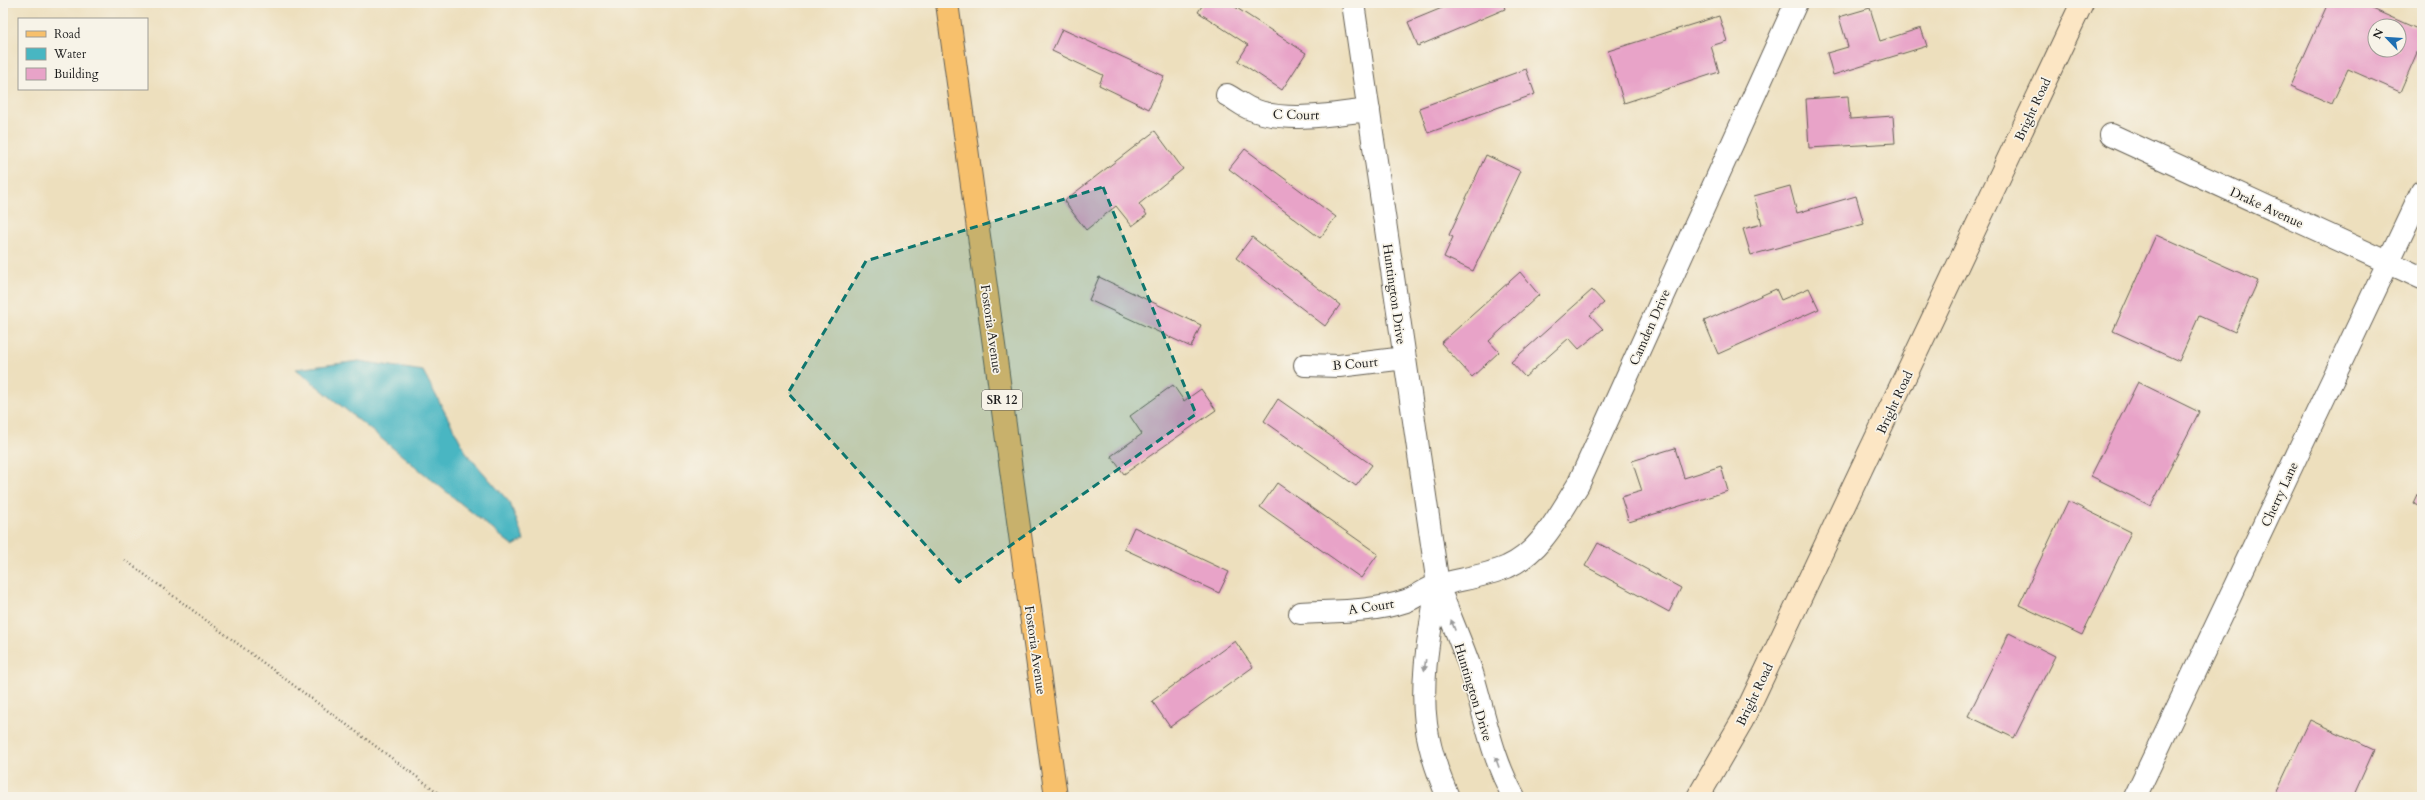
<svg xmlns="http://www.w3.org/2000/svg" width="2425" height="800" font-family="Cardo,serif">
<style>
.water{fill:#48b6c2;stroke:#32696f}
.building{fill:#e8a3c8;fill-rule:evenodd}
.lines{fill:none;stroke-linecap:round;stroke-linejoin:round}
.minor-casing{stroke:#656054;stroke-width:24}
.secondary-casing{stroke:#656054;stroke-width:24}
.primary-casing{stroke:#656054;stroke-width:24}
.path{stroke:#656054;stroke-width:2.5;stroke-dasharray:1 3;stroke-linecap:butt}
.minor{stroke:#fff;stroke-width:22}
.secondary{stroke:#fce6c4;stroke-width:22}
.primary{stroke:#f7c06c;stroke-width:22}
.oneway{fill:#999}
.marked{fill:#0f766e;fill-opacity:0.2;stroke:#0f766e;stroke-width:3;stroke-dasharray:8 5;stroke-linejoin:round}
.labels{text-anchor:middle;stroke-width:3.5;stroke-linejoin:round;paint-order:stroke}
.shield{fill:#f7f3e8;stroke:#5e5c59;stroke-width:1}
.shield-label{font-size:12px;font-weight:bold;fill:#1c1c1c}
.street-label{font-size:13px;fill:#1c1c1c;stroke:#f7f3e8}
</style>
<rect width="100%" height="100%" fill="#f7f3e8"/>
<filter id="ink" filterUnits="userSpaceOnUse"><feTurbulence type="fractalNoise" baseFrequency=".025" numOctaves="2"/><feDisplacementMap in="SourceGraphic" scale="8" xChannelSelector="R" yChannelSelector="G"/><feConvolveMatrix kernelMatrix="1 2 1 2 8 2 1 2 1" color-interpolation-filters="sRGB"/></filter>
<filter id="wash" filterUnits="userSpaceOnUse"><feTurbulence type="fractalNoise" baseFrequency=".012" numOctaves="4" result="noise"/><feDisplacementMap in="SourceGraphic" scale="16" xChannelSelector="R" yChannelSelector="G"/><feGaussianBlur stdDeviation="0.9" result="paint"/><feColorMatrix in="noise" values="0 0 0 0 0 0 0 0 0 0 0 0 0 0 0 0 0 1.4 0 .05"/><feComposite in="paint" operator="in"/></filter>
<g filter="url(#wash)">
<rect width="100%" height="100%" fill="#eddfbd"/>
<!-- water -->
<path class="water" d="M359,361L423,371L467,454L510,503L524,540L513,546L296,369Z"/>
<g id="blocks">
<!-- building -->
<path class="building" d="M1204,3H1229L1306,53L1282,90L1238,61L1248,45L1198,12Z
M1454,3H1503L1505,9L1418,46L1408,22Z
M2328,3H2359L2422,31V41L2400,92L2348,69L2332,104L2291,86ZM2375,26H2399V50H2375Z
M1870,8L1880,41L1921,28L1927,46L1833,75L1827,53L1848,47L1839,17Z
M1719,16L1727,41L1711,46L1719,72L1624,103L1608,51Z
M1062,29L1164,76L1149,109L1099,85L1103,75L1052,51Z
M1526,69L1535,94L1428,133L1419,108Z
M1848,96L1850,119L1893,116L1895,143L1809,148L1806,99Z
M1155,131L1183,169L1139,204L1147,215L1132,226L1116,206L1086,230L1064,201Z
M1245,149L1336,217L1320,238L1229,169Z
M1486,155L1520,171L1473,271L1444,257L1453,237L1449,235Z
M1790,186L1797,213L1856,196L1864,224L1751,255L1743,229L1762,224L1754,196Z
M2156,235L2258,281L2235,332L2199,316L2179,361L2113,331Z
M1252,237L1340,305L1325,326L1236,258Z
M1520,272L1539,295L1489,341L1499,352L1472,377L1441,343Z
M1099,277L1201,325L1191,347L1089,300Z
M1809,288L1819,309L1718,354L1704,321L1776,289L1781,300Z
M1592,290L1604,303L1590,315L1603,329L1579,349L1569,338L1525,377L1511,362Z
M2138,382L2199,412L2151,506L2091,476Z
M1173,385L1184,401L1201,389L1216,410L1124,474L1111,456L1142,434L1130,416Z
M1278,399L1372,465L1356,486L1264,421Z
M1675,448L1684,478L1721,466L1728,491L1629,522L1621,497L1642,491L1632,461Z
M1277,483L1378,554L1361,578L1260,507Z
M2422,486V507L2414,503Z
M2068,501L2131,532L2082,635L2019,605Z
M1134,527L1229,572L1219,593L1124,549Z
M1598,543L1681,588L1669,612L1585,566Z
M2009,633L2055,656L2014,738L1968,716Z
M1235,641L1253,667L1170,727L1152,701Z
M2310,720L2374,750L2353,797H2274Z"/>
</g>
</g>
<g filter="url(#ink)">
<use href="#blocks" fill-opacity="0" stroke="#656054" stroke-width="1"/>
<g class="lines">
<!-- minor casing -->
<g class="minor-casing">
<path id="minor" d="M1353,3L1438,585C1449,615 1462,644 1472,673C1485,716 1492,758 1514,797
M1227,95C1235,99 1243,106 1251,109C1287,124 1332,114 1369,110
M2111,135L2422,278
M1305,365L1339,366L1405,358
M1437,587C1430,632 1420,678 1426,724C1429,748 1438,774 1448,797
M1300,613C1335,611 1373,612 1406,601C1417,597 1427,588 1439,585C1462,579 1485,576 1507,567C1541,552 1559,515 1578,485L1796,3
M2135,797L2422,191"/>
</g>
<!-- secondary casing -->
<g class="secondary-casing">
<path id="secondary" d="M1698,797L1742,721L2082,3"/>
</g>
<!-- primary casing -->
<g class="primary-casing">
<path id="primary" d="M947,3L1056,797"/>
</g>
<!-- path -->
<path class="path" d="M125,560L444,797"/>
<!-- minor -->
<use href="#minor" class="minor"/>
<!-- secondary -->
<use href="#secondary" class="secondary"/>
<!-- primary -->
<use href="#primary" class="primary"/>
</g>
<!-- one-way arrows -->
<defs><path id="oneway-solid" d="M-6-.8H1V-3.2L6.5 0L1 3.2V.8H-6Z"/></defs>
<g class="oneway">
<use href="#oneway-solid" transform="translate(1453 625) rotate(-111)"/>
<use href="#oneway-solid" transform="translate(1425 665) rotate(97)"/>
<use href="#oneway-solid" transform="translate(1497 762) rotate(-110)"/>
</g>
</g>
<!-- marked area -->
<path class="marked" d="M1103,187L1196,414L959,582L788,393L866,261Z"/>
<g class="labels">
<!-- shield labels -->
<rect class="shield" x="982" y="390" width="40" height="20" rx="3"/>
<g class="shield-label">
<text x="1002" y="404">SR 12</text>
</g>
<!-- street labels -->
<g class="street-label">
<text transform="translate(2032 109) rotate(-65)" y="5">Bright Road</text>
<text transform="translate(1296 114) rotate(1)" y="5">C Court</text>
<text transform="translate(2267 207) rotate(25)" y="5">Drake Avenue</text>
<text transform="translate(1395 294) rotate(82)" y="5">Huntington Drive</text>
<text transform="translate(1649 327) rotate(-66)" y="5">Camden Drive</text>
<text transform="translate(992 329) rotate(82)" y="5">Fostoria Avenue</text>
<text transform="translate(1355 363) rotate(-5)" y="5">B Court</text>
<text transform="translate(1894 402) rotate(-65)" y="5">Bright Road</text>
<text transform="translate(2279 494) rotate(-65)" y="5">Cherry Lane</text>
<text transform="translate(1371 606) rotate(-8)" y="5">A Court</text>
<text transform="translate(1036 650) rotate(82)" y="5">Fostoria Avenue</text>
<text transform="translate(1474 692) rotate(73)" y="5">Huntington Drive</text>
<text transform="translate(1754 694) rotate(-64)" y="5">Bright Road</text>
</g>
</g>
<!-- margin -->
<rect width="2425" height="800" fill="none" stroke="#f7f3e8" stroke-width="16"/>
<!-- legend -->
<rect x="18" y="18" width="130" height="72" fill="#f7f3e8" stroke="#9f9d96"/>
<rect x="26" y="31" width="20" height="6" fill="#f7c06c" stroke="#9f9d96"/>
<text x="54" y="38" font-size="12" fill="#1c1c1c">Road</text>
<rect x="26" y="48" width="20" height="12" fill="#48b6c2" stroke="#9f9d96"/>
<text x="54" y="58" font-size="12" fill="#1c1c1c">Water</text>
<rect x="26" y="68" width="20" height="12" fill="#e8a3c8" stroke="#9f9d96"/>
<text x="54" y="78" font-size="12" fill="#1c1c1c">Building</text>
<!-- north arrow -->
<g transform="translate(2387 38) rotate(295)"><circle r="19" fill="#f7f3e8" stroke="#9f9d96"/>
<path d="M0-3L7 15L0 10L-7 15Z" fill="#1f6fb2"/>
<text y="-6" font-size="11" font-weight="bold" text-anchor="middle" fill="#1c1c1c">N</text>
</g>
</svg>
